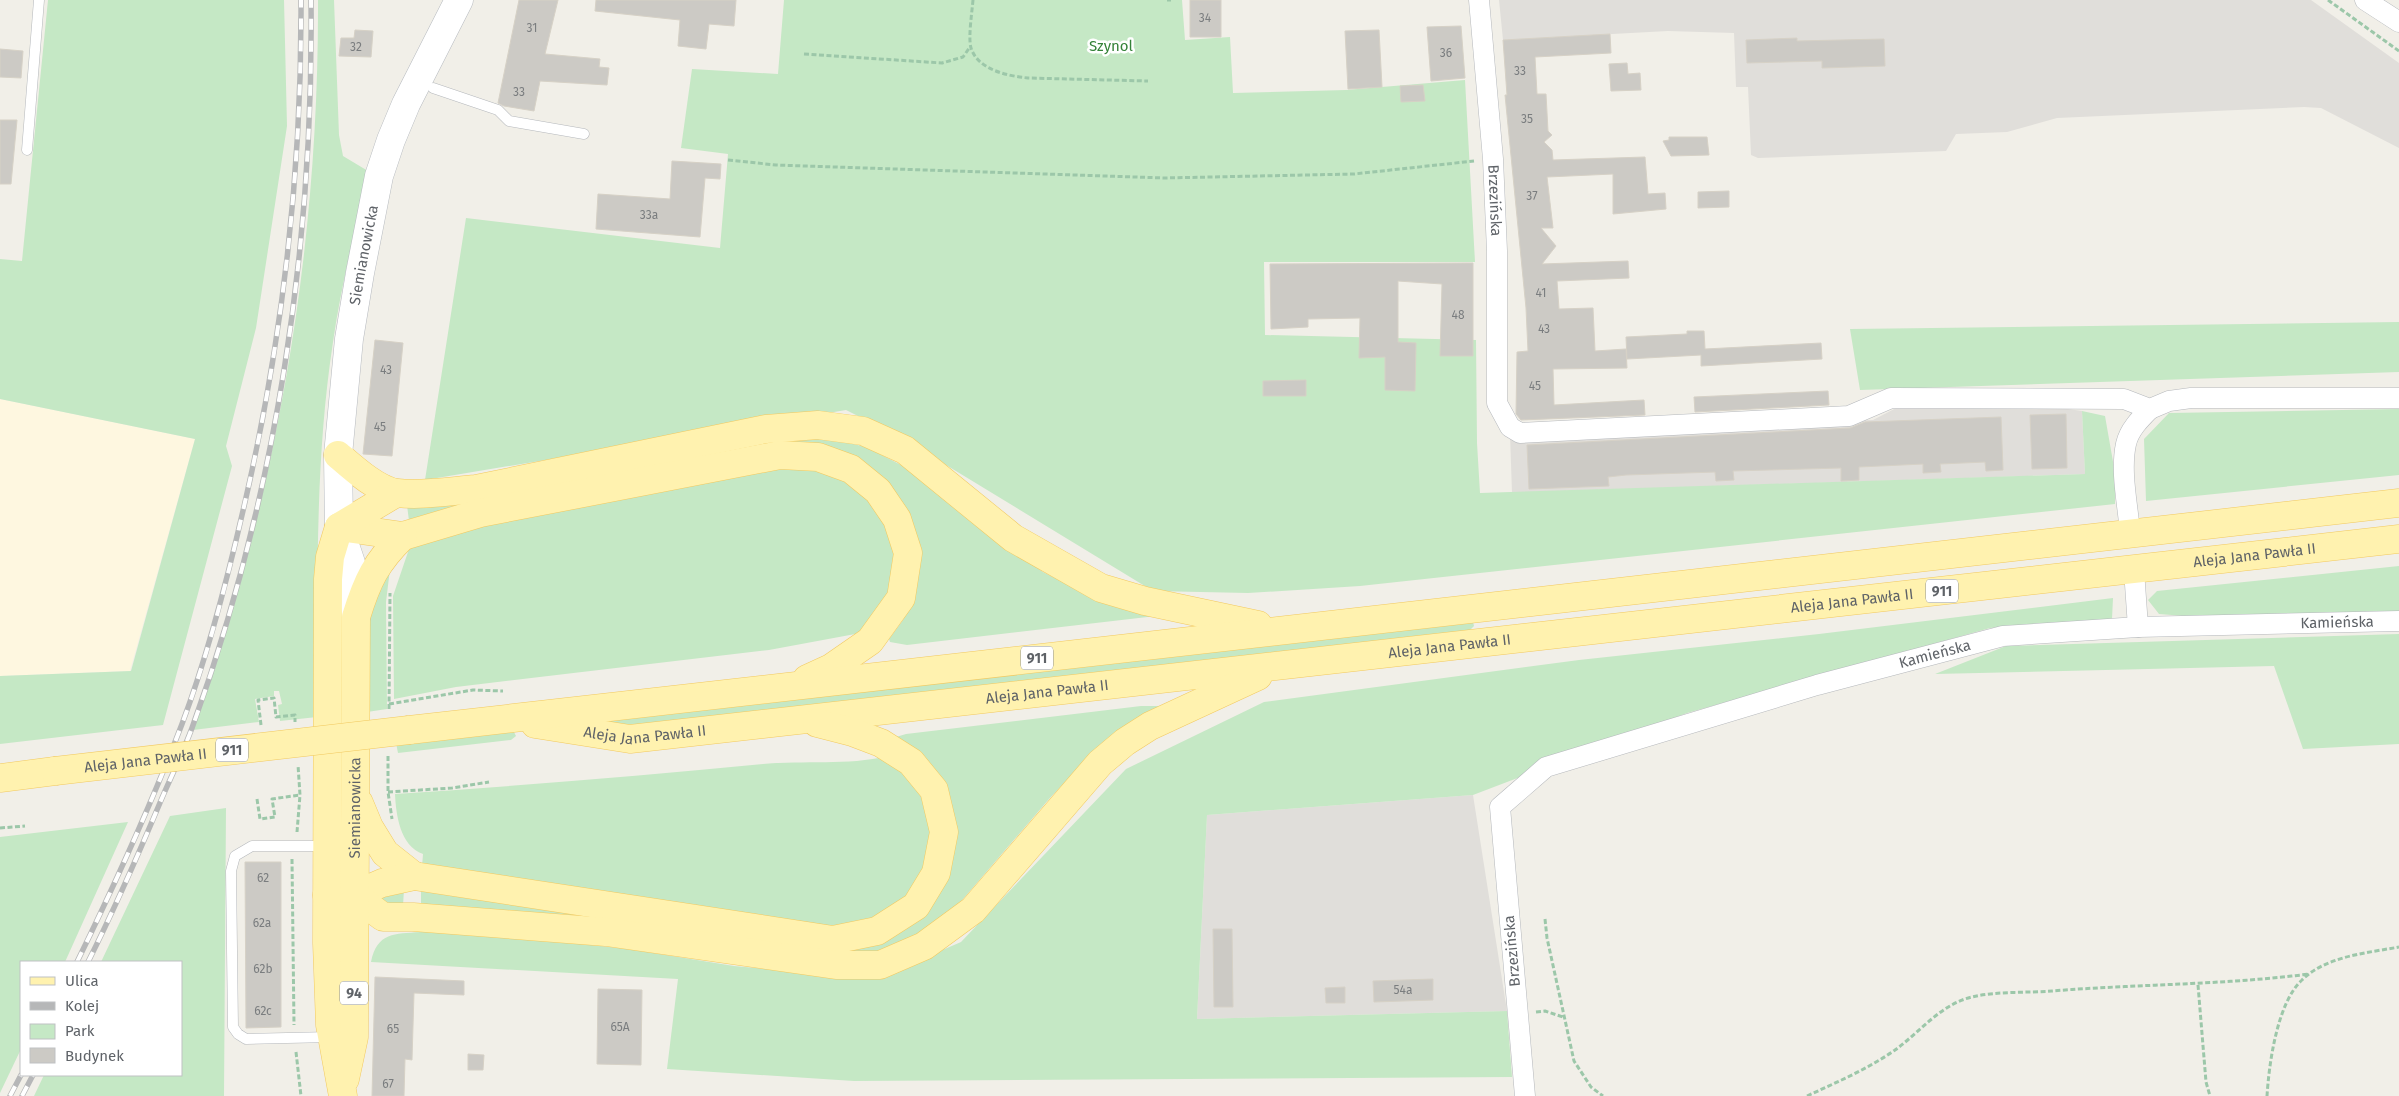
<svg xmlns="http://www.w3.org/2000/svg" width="2399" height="1096" font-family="'Fira Sans',sans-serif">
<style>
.commercial{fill:#fef7e0}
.industrial{fill:#e0deda}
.green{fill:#c5e8c5}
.building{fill:#cccac5;stroke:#d6d1c6}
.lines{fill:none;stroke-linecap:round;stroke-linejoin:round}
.lane-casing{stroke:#b5b8bc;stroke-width:11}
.street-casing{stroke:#b5b8bc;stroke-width:21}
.secondary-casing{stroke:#b6babf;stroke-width:29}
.primary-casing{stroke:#f2c960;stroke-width:29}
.path{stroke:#9cc7a9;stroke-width:3;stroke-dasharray:5 2.5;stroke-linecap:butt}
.lane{stroke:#fff;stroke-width:10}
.street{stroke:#fff;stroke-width:20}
.secondary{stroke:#fff;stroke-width:28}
.primary{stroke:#fff2af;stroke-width:28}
.rail-casing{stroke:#b6b7b8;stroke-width:5.5}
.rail{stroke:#fff;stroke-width:4;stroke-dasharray:11;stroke-linecap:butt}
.primary-bridge-casing{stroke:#f2c960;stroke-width:29;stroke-linecap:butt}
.primary-bridge{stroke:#fff2af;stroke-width:28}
.labels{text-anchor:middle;stroke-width:5;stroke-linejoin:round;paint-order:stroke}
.number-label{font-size:12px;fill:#7a7d7f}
.shield{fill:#fff;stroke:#8f9295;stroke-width:1}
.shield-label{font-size:14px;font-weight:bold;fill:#5f6368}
.park-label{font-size:15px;fill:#348238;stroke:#fff}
.street-label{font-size:15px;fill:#5f6368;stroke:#fff}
</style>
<rect width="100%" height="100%" fill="#f1efe8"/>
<!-- commercial -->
<path class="commercial" d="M0,399L195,439L130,671L0,676Z"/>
<!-- industrial -->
<path class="industrial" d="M1499,0H2311L2399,63V148L2321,108L2304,107L2057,118L2007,132L1956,134L1946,151L1758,158L1751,155L1748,87H1736L1734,33L1668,31L1503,40Z
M1898,407H2054L2082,411L2085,474L1512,493L1510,434L1873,420Z
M1473,795L1507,1011L1197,1019L1207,815Z"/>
<!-- green -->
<path class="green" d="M48,0H284L287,126L256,328L226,446L232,466L163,725L0,744V676L131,671L195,439L0,399V259L22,261Z
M318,0H334L339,135L343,156L368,171C356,228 341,285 333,342C314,466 318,591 317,717L280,721L278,705L282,704L279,691H274V696L255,699L259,722L193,730C277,495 319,249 318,0Z
M784,0H1182L1185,40L1230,37L1233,93L1346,90L1465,80L1475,262H1264L1265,335L1476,340L1477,443L1480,493L2085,474L2082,411L2105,416L2115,473V504L1360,586L1248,593L1153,591L900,437L846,410L425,480L466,218L720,248L728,154L681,148L692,69L778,74Z
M2399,322V372L1860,390L1850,329Z
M2399,409V475L2146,501L2144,439L2169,413Z
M828,438L866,447L901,465L1043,572L1089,595L1156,616L907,645L890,642L889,639L903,620L915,590L853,456L821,445L409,521L407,505L757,441Z
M820,467L858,487L894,537V588L866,632L769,650L456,687L394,699L393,596L409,549L432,536L754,469Z
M2399,566V613L2222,619L2159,614L2148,600L2157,591Z
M390,569L386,602L387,709L367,712L370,600Z
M2113,598L2112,619L1990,628L1687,713L1473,795L1207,815L1197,1019L1507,1011L1512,1077L854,1081L667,1069L678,979L371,962C377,932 395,934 420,932L421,927L629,949L734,966L875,979L961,942L1126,769L1264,702L1579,660L1819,634Z
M1473,622L1474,626L1470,630L604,729L600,720Z
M2399,634V744L2303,749L2274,666L1935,674L2006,646Z
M1141,706H1157L1162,708L1082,764L1049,799L958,905L914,940L863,956L514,911L421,908V891L870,942L949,849L896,737L906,734Z
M513,730L516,736L511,740L398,753L396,743Z
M888,756L929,798L937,835L922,877L901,905L865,922L821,928L422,867L423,854C400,846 396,815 395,794C518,786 640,776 763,764C804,760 847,766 888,756Z
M226,808L224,1096H34L44,1075H181V962H101L170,816Z
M128,822L65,962H21V1049L0,1093V837Z
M404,889L403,906L381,901L376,893Z"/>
<!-- building -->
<path class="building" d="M519,0H558L545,54L600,59L599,67L609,68L607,85L540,81L534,111L504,106L498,103Z
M596,0H736L734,26L709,24L706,49L678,46L680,20L595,11Z
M1190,0H1221V37H1190Z
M1461,26L1465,78L1431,81L1427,27Z
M355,30L373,31L371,57L339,56L341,38H354Z
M1379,30L1382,87L1348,89L1345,31Z
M1610,34L1611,53L1535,57L1537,94H1546L1548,131L1552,135L1544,142L1552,150L1553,160L1645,157L1648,194L1665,193L1666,209L1613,214V174L1547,177L1553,228H1541L1556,246L1542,264L1628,261L1629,278L1557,281L1559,309L1593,308L1595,351L1626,349L1627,368L1553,369L1554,405L1644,400L1645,415L1521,420L1516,414L1517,352L1528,351L1526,308L1505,95H1507L1503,40Z
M1797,38V41L1884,39L1885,66L1822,68V61L1747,63L1746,40Z
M0,49L23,51L21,78L0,77Z
M1627,63L1628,74L1640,73L1641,90L1611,91L1609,64Z
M1423,85L1425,101L1401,102L1400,86Z
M0,120H17L11,184H0Z
M1669,137H1707L1709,155L1671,156L1663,141L1669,140Z
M672,161L721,164L720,179L705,178L700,237L596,229L598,194L670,199Z
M1729,191V207L1698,208V192Z
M1473,263V356H1440L1442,284L1398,281V342L1416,343L1415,391L1385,390V357L1359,358L1360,318L1308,319V327L1271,329L1270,264Z
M1687,331H1704L1705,349L1821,343L1822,359L1701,366V355L1627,359L1626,337L1687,334Z
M375,340L403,343L392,456L363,454Z
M1306,380V396H1263V381Z
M1828,391L1829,405L1695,412L1694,397Z
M2066,414L2067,468L2032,469L2030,415Z
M2001,417L2003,470L1986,471L1985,462L1940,464L1941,472L1923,473V464L1859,467V480L1841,481V468L1733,471L1734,480L1716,481L1715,472L1626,475L1608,477L1609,486L1529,489L1527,445L1850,428L1865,422Z
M245,862H281V1027L246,1028Z
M1213,929H1232L1233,1007H1214Z
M375,977L464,981V995L414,993L412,1060L405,1059L404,1096H372Z
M1433,979V1000L1374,1002L1373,981Z
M1345,987V1003H1326L1325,988Z
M598,989L642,990L641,1065L597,1064Z
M468,1054L484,1055L483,1070H468Z"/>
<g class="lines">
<!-- lane casing -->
<g class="lane-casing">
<path id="lane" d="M433,88L498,110L509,121L584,134
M27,150L39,0
M326,846H252L235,856L231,871L233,1027L238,1034L246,1039L331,1037"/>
</g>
<!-- street casing -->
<g class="street-casing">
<g id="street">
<path id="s1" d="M1479,0L1493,159L1497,251V403L1510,427L1520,433L1849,416L1891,398L2124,399L2150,409L2169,401L2191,398H2399"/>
<path d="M2365,0L2399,22"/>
<path d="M2130,533C2128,505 2120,472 2126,444C2129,430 2140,419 2150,409"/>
<path d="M2134,570L2138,627"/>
<path id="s2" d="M1525,1096L1500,807L1546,767L1817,685L2003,636L2138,627L2399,621"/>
</g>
</g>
<!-- secondary casing -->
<g class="secondary-casing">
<g id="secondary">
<path id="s3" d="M356,617L351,563L339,527L338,455L349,339L360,273L379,176L391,140L406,104L459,0"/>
</g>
</g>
<!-- primary casing -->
<g class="primary-casing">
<g id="primary">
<path d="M338,455C353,468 377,490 397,493C422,496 451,491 476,489L766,429L818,425L863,431L905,450L1013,538L1101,588L1145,601L1258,625"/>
<path d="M339,527L403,536L480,513L780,455L818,457L851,469L878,491L897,519L908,553L901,598L870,641L831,668L807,679"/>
<path d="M339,527L330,557L328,579L327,943L330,1025L343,1096"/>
<path d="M339,527L396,493"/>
<path id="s4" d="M535,724L630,739L2399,539"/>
<path d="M409,730L2399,503"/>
<path d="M0,778L55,771"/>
<path d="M359,803L369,827L385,853L414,876"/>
<path d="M327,895H354L382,883L414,876L833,940L877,931L916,906L936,873L944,832L934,790L911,762L881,743L852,732L817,723"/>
<path d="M354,895L383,917H413L606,932L836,965H880L924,946L973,910L1100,763L1125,742L1150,726L1258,676"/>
<path id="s5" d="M345,1079L354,1037L356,617C367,581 376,562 403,536"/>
</g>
</g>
<!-- path -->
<path class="path" d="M973,0C972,12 968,38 971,48C978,70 1008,76 1028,78L1148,81
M1167,0H1171
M2328,0L2399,51
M804,54L942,63L963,57L970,47
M728,160L776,165L1164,178L1354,174L1474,161
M389,704L473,690L503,691
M389,709L390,593
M261,725L258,700L274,698L276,717L295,715V722
M388,756V792L392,819
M388,792L452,788L489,782
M257,799L260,819L275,817L272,799L300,795
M0,828L25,826
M297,832L300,795L298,765
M292,859L294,1025
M1545,919L1547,938L1574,1061L1591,1087L1603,1096
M2198,985L2206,1082L2210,1096
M1536,1012L1545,1011L1563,1017
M296,1052L301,1096
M1807,1096C1837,1082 1868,1069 1895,1050C1920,1032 1941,1004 1972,997C1996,991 2027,993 2052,991C2138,984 2224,985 2309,974
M2267,1096C2269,1064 2277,1003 2302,980C2326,956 2367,953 2399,947"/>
<!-- lane -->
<use href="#lane" class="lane"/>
<!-- street -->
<use href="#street" class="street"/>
<!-- secondary -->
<use href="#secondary" class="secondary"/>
<!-- primary -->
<use href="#primary" class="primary"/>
<!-- rail casing -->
<g class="rail-casing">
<path id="rail" d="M77,962C115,884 151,805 182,724C209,652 228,577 245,502C283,337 302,169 301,0
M88,962C115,908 139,853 162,798C172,775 183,752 192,728C276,497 314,246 311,0
M10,1096L21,1075
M22,1096L33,1075"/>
</g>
<!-- rail -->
<use href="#rail" class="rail"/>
<!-- primary-bridge casing -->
<g class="primary-bridge-casing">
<g id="primary-bridge">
<path id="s6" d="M55,771L409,730"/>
</g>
</g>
<!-- primary-bridge -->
<use href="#primary-bridge" class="primary-bridge"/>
</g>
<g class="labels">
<!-- number labels -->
<g class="number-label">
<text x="1205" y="22">34</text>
<text x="532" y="32">31</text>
<text x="356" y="51">32</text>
<text x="1446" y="57">36</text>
<text x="1520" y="75">33</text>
<text x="519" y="96">33</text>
<text x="1527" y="123">35</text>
<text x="1532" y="200">37</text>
<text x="649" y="219">33a</text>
<text x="1541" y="297">41</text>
<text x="1458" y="319">48</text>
<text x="1544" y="333">43</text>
<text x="386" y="374">43</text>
<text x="1535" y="390">45</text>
<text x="380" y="431">45</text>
<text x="263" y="882">62</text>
<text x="262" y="927">62a</text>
<text x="263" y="973">62b</text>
<text x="1403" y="994">54a</text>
<text x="263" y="1015">62c</text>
<text x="620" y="1031">65A</text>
<text x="393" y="1033">65</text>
<text x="388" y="1088">67</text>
</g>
<!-- shield labels -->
<g class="shield">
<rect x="1926" y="579.5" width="32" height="23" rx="4"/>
<rect x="1021" y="646.5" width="32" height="23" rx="4"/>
<rect x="216" y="738.5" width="32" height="23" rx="4"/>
<rect x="340" y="981.5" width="28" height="23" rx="4"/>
</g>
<g class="shield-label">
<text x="1942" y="596">911</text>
<text x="1037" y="663">911</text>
<text x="232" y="755">911</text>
<text x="354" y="998">94</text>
</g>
<!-- park labels -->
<g class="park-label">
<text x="1111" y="51">Szynol</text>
</g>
<!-- street labels -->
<g class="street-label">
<text dy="5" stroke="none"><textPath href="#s1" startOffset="201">Brzezińska</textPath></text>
<text dy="5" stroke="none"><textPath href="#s3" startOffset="366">Siemianowicka</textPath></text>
<text dy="5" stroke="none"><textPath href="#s4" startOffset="1731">Aleja Jana Pawła II</textPath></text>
<text dy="5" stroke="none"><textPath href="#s4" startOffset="1326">Aleja Jana Pawła II</textPath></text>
<text dy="5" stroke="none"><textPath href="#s2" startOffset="1161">Kamieńska</textPath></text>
<text dy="5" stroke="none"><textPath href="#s4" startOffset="921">Aleja Jana Pawła II</textPath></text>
<text dy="5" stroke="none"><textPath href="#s2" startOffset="756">Kamieńska</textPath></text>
<text dy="5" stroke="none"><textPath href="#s4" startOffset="516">Aleja Jana Pawła II</textPath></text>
<text dy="5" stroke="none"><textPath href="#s4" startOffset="111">Aleja Jana Pawła II</textPath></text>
<text dy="5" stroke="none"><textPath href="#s6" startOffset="91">Aleja Jana Pawła II</textPath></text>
<text dy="5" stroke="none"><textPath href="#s5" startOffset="272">Siemianowicka</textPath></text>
<text transform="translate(1512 951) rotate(-95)" y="5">Brzezińska</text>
</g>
</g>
<!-- legend -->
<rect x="20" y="961" width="162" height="115" fill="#ffffff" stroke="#bfc1c3"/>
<rect x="30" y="977" width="25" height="8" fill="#fff2af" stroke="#bfc1c3"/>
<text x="65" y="986" font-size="15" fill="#5f6368">Ulica</text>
<rect x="30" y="1002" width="25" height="8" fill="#b6b7b8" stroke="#bfc1c3"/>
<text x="65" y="1011" font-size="15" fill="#5f6368">Kolej</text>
<rect x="30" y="1024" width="25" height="15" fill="#c5e8c5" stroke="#bfc1c3"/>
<text x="65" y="1036" font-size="15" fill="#5f6368">Park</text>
<rect x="30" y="1048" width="25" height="15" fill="#cccac5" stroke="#bfc1c3"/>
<text x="65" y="1061" font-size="15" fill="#5f6368">Budynek</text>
</svg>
